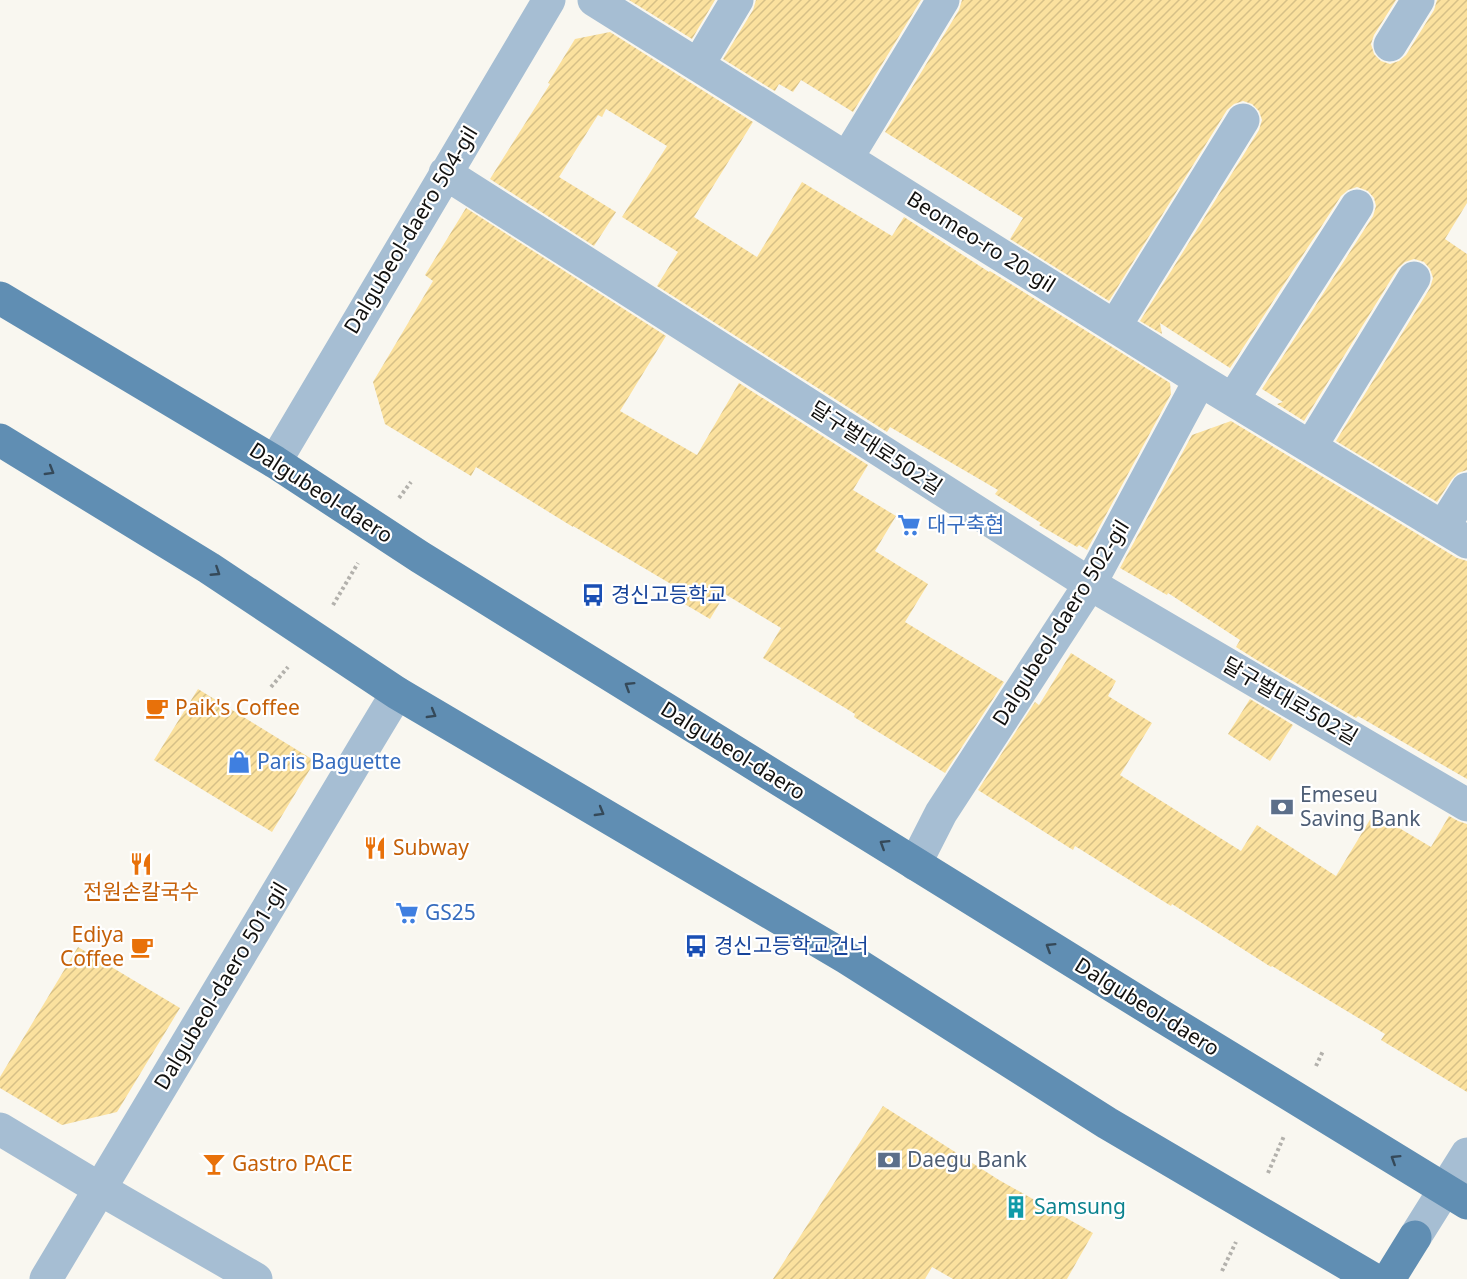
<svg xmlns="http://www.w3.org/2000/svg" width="1467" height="1279" font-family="'Noto Sans','Noto Sans KR',sans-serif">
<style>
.building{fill:url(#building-hatch)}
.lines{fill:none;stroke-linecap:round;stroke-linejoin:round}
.path{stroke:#b3b1ac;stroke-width:4;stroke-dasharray:3 3;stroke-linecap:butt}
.minor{stroke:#a6bed3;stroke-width:33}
.major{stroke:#608eb3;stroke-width:33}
.oneway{stroke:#354959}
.labels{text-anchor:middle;stroke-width:4.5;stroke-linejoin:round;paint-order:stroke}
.street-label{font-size:21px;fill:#12110f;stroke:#fff}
.shop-label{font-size:21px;fill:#366cbe;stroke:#fff;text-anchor:start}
.transit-label{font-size:21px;fill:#164399;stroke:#fff;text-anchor:start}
.food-label{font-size:21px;fill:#c56008;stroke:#fff;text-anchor:start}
.service-label{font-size:21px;fill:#4e5e75;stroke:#fff;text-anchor:start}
.culture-label{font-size:21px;fill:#0d838f;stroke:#fff;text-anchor:start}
</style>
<defs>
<pattern id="building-hatch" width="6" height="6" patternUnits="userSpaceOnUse" patternTransform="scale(1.5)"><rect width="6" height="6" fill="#fbe19e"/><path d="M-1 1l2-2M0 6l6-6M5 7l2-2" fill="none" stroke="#d6c087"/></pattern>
</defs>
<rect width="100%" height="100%" fill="#f9f7f0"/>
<!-- building -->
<path class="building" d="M629,0H715L692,39Z
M756,0H921L853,112L801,80L793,92L779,84L775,91L773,90L723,59L753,10Z
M962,0H1396L1374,35L1371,44L1374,54L1381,61L1390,64L1399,61L1406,55L1434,10L1437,0H1467V203L1445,239L1467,254V470L1458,473L1452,479L1437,502L1336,441L1430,288L1433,278L1430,269L1424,262L1414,259L1405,262L1398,268L1304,421L1277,404L1283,402L1262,389L1373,216L1376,206L1374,198L1368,191L1357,187L1348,190L1341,196L1230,368L1160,323L1162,334L1140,321L1259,130L1262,120L1259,111L1252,104L1243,101L1234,104L1227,110L1109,301L1010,239L1023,218L885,132L959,10Z
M610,32L753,122L694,217L757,257L802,182L892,236L904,217L989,272L990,271L1170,383L1171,394L1087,550L1079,545L1077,547L1039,525L1041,523L995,494L998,490L890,427L887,432L657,286L678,252L622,217L667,146L606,109L602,117L598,115L559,177L616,212L594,246L490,179L550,84L548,83L575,39Z
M466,208L666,336L620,411L697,455L739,383L868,465L853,490L896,516L875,551L928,584L905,622L1004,682L945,773L854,717L855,714L763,658L781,628L725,594L710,619L671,596L676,587L573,526V527L476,467L471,476L385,424L373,382L433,281L425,275Z
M1231,421L1457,558L1467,561V779L1358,716L1356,718L1255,659L1236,647L1240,640L1168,593L1167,595L1120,568L1192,435Z
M1071,653L1116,681L1108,696L1152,723L1120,775L1241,851L1257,825L1336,876L1374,813L1431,847L1449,816L1458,821L1467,824V1092L1381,1040L1385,1034L1272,966L1271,967L1172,904L1171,906L1075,846L1073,850L978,790L1035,702L1039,705Z
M198,689L315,761L272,832L154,760Z
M1250,699L1293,725L1270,761L1228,734Z
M78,947L180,1008L117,1112L62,1125L0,1088V1077Z
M883,1106L999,1180L1093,1233L1067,1279H953L932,1267L925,1279H773Z"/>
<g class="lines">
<!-- path -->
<path class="path" d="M399,498L411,482
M333,605L358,563
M271,687L288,667
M1316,1066L1323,1051
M1268,1173L1284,1136
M1222,1271L1236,1242"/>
<!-- minor -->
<path class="minor" d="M594,0L1200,380L1467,542
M1390,45L1418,0
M698,65L737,0
M847,158L943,0
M445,173L1090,584L1467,805
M1115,326L1243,120
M1233,399L1357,206
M1311,446L1414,278
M275,462L549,0
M1443,527L1467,489
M915,864L941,813L1090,584L1200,380
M0,1129L100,1189L256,1279
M1415,1237L1467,1154
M46,1279L365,746L397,693"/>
<!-- major -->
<path class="major" d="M0,298L275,462L420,557L1163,1017L1467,1203
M0,440L209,568L397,693L847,958L1107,1123L1373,1279
M1389,1279L1415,1237"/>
</g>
<!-- one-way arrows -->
<defs><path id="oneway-chevron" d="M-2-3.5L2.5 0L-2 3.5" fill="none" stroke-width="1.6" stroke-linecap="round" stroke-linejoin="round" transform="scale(1.5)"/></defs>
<g class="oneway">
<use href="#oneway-chevron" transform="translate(50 471) rotate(31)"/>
<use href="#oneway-chevron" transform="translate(216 572) rotate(33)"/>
<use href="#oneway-chevron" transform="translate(629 686) rotate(-148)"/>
<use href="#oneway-chevron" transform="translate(432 714) rotate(30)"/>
<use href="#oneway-chevron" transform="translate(600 812) rotate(30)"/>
<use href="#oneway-chevron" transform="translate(884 844) rotate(-148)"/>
<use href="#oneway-chevron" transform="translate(1050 947) rotate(-148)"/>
<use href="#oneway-chevron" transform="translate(1395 1159) rotate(-148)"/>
</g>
<!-- icons -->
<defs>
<g id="supermarket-bare" transform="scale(1.8)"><path d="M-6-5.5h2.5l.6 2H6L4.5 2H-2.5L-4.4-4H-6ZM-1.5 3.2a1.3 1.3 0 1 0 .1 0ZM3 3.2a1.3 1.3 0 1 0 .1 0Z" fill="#3f7fe0" stroke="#fff" stroke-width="2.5" paint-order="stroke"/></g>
<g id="bus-bare" transform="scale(1.8)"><path d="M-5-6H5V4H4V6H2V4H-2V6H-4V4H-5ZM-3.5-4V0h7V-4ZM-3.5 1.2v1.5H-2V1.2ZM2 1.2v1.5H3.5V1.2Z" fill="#1a4fb4" stroke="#fff" stroke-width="2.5" paint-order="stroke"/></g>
<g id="cafe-bare" transform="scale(1.8)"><path d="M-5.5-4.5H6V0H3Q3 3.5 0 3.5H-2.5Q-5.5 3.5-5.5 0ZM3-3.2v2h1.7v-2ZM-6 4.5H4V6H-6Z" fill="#e8710a" stroke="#fff" stroke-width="2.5" paint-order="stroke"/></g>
<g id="shop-bare" transform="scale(1.8)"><path d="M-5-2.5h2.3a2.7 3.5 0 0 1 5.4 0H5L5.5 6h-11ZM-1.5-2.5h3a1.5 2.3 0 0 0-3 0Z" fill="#3f7fe0" stroke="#fff" stroke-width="2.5" paint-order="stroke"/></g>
<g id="bank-bare" transform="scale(1.8)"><path d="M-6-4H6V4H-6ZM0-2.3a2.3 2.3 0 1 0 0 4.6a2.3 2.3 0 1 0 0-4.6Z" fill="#5c6f8a" stroke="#fff" stroke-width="2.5" paint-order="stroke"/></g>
<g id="restaurant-bare" transform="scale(1.8)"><path d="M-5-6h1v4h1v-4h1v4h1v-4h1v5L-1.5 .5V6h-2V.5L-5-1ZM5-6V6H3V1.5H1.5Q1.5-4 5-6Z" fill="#e8710a" stroke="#fff" stroke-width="2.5" paint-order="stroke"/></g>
<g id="bar-bare" transform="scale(1.8)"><path d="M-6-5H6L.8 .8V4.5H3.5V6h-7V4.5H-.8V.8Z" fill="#e8710a" stroke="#fff" stroke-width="2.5" paint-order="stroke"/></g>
<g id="building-bare" transform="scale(1.8)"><path d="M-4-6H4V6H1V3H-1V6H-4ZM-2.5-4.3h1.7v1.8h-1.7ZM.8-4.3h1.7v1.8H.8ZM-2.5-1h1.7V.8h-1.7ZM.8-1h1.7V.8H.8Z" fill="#0f9aa8" stroke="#fff" stroke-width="2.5" paint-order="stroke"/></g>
</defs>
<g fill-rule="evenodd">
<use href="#supermarket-bare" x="909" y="525"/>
<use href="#bus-bare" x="593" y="595"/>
<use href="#cafe-bare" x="157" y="708"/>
<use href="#shop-bare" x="239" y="762"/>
<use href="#bank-bare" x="1282" y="807"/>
<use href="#restaurant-bare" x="375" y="848"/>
<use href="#restaurant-bare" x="141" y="864"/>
<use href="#supermarket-bare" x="407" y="913"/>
<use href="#bus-bare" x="696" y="946"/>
<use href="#cafe-bare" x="142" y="947"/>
<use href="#bank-bare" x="889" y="1160"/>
<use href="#bar-bare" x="214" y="1164"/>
<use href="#building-bare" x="1016" y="1207"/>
</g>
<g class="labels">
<!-- street labels -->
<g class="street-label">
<text transform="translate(411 230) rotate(-59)" y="7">Dalgubeol-daero 504-gil</text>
<text transform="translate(981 242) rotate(32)" y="7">Beomeo-ro 20-gil</text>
<text transform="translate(876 448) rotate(33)" y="7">달구벌대로502길</text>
<text transform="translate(321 493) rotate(33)" y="7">Dalgubeol-daero</text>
<text transform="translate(1061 623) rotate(-58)" y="7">Dalgubeol-daero 502-gil</text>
<text transform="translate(1290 701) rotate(30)" y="7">달구벌대로502길</text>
<text transform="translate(733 751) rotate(32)" y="7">Dalgubeol-daero</text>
<text transform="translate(221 986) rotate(-59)" y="7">Dalgubeol-daero 501-gil</text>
<text transform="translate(1147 1007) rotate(32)" y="7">Dalgubeol-daero</text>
</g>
<!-- shop labels -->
<g class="shop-label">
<text x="927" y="532">대구축협</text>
<text x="257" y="769">Paris Baguette</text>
<text x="425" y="920">GS25</text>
</g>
<!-- transit labels -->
<g class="transit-label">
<text x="611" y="602">경신고등학교</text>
<text x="714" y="953">경신고등학교건너</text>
</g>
<!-- food labels -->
<g class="food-label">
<text x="175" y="715">Paik's Coffee</text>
<text x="393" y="855">Subway</text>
<text x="141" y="899" text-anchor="middle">전원손칼국수</text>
<text x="124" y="942" text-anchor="end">Ediya<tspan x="124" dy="24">Coffee</tspan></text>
<text x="232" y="1171">Gastro PACE</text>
</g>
<!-- service labels -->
<g class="service-label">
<text x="1300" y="802">Emeseu<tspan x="1300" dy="24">Saving Bank</tspan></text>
<text x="907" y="1167">Daegu Bank</text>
</g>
<!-- culture labels -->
<g class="culture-label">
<text x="1034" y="1214">Samsung</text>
</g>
</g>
</svg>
